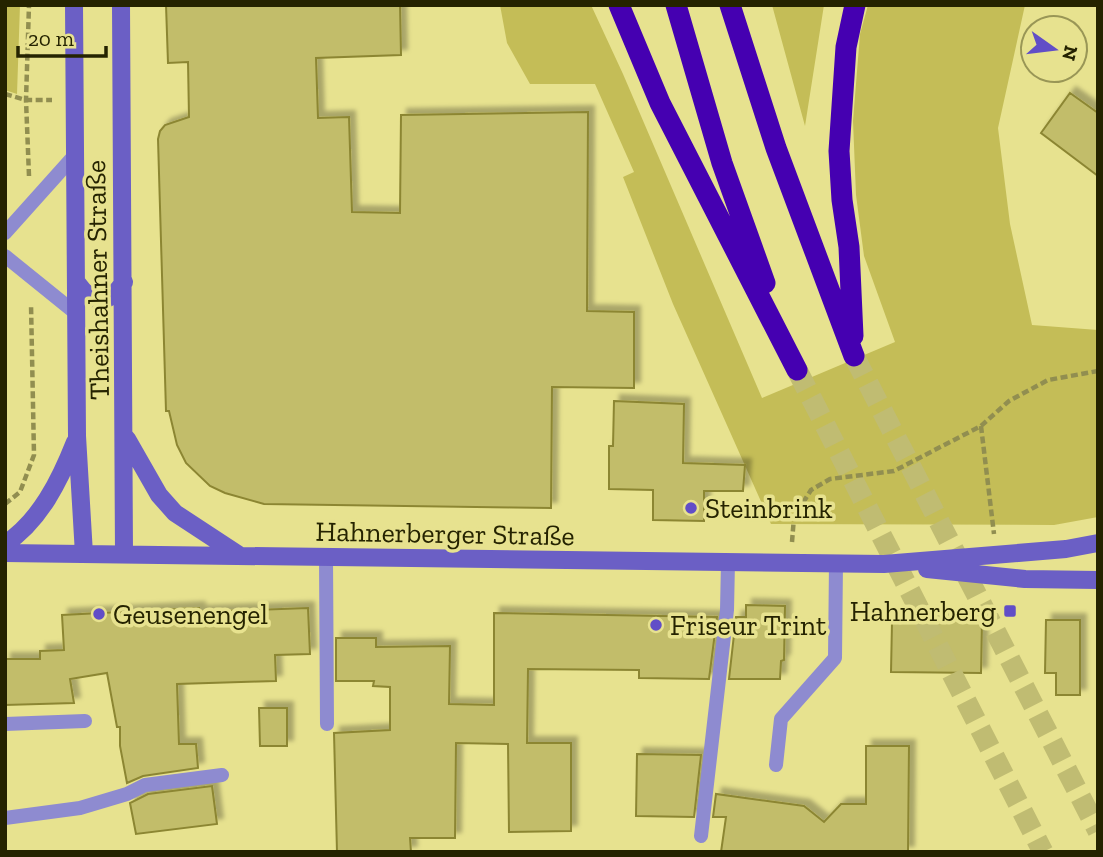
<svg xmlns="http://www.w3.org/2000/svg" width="1103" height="857" font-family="'Zilla Slab',serif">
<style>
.green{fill:#c4bd57}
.building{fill:#c2bd6b;stroke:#8c8633;stroke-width:2;filter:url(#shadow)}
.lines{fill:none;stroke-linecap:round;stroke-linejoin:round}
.highway-tunnel{stroke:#c0bc72;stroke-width:21;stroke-dasharray:21 10;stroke-linecap:butt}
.path{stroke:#918e50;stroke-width:4.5;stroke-dasharray:7 3.5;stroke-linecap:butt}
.lane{stroke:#8e8bd0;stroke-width:14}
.secondary{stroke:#6b5fc5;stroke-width:18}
.highway{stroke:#4500b1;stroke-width:21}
.poi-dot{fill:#614ec7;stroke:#e7e28f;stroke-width:2.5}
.labels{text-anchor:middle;stroke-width:7;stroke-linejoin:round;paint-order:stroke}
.street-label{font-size:28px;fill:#252300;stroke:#e7e28f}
.poi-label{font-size:28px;fill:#252300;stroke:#e7e28f;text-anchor:start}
</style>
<defs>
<filter id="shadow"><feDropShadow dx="6" dy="-6" stdDeviation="2" flood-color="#0004"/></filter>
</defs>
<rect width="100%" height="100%" fill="#e7e28f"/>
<!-- green -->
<path class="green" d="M5,5H20L17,94L5,90Z
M500,5H591L623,74L762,398L895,342L864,256L856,195L853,121L860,34L868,5H1025L998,128L1010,224L1032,325L1098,330V517L1054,525L771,524L673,304L623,177L634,172L595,84H530L507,43Z
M772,5H824L805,126Z"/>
<!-- building -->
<path class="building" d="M166,5H400L401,55L316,58L318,118L349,117L352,212L400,213L401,115L588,112L587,311L634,312V388L552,387L551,508L264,504L225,493L210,486L186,463L177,445L169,411H166L158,139L160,131L165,125L189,117L188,62L168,63Z
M1070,93L1098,113V176L1041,133Z
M614,401L684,404L683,463L745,465L743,491H704V521L653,520V490L609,489V446H613Z
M746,605L785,606L784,660L781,661L780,679H729L736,617H746Z
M199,608V612L308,608L310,654L275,655L276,681L177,684L179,744H196L198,768L143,776L127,783L120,746V727H117L107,673L70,679L74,703L5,705V659H40V651L64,650L62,615Z
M494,613L717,617L709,679L639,678V670L528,669L527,743H571V831L509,832L508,744L456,743L455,838H410L411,852H337L334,733L390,730V687L373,686L374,681H336V638H376V647L450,646L449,704L494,705Z
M960,619L982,620L981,673L891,672L892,622Z
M1046,620H1080V695H1056V673H1045Z
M259,708H287V746H260Z
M866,746H909L908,852H721L726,817H713L716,794L804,806L824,822L841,804H866Z
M637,754L701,755L694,817L636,816Z
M212,786L217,824L136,834L130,803L148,794Z"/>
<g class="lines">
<!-- highway-tunnel -->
<path class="highway-tunnel" d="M854,356L1098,831
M797,370L1043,852"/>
<!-- path -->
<path class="path" d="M5,94L26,100H52
M29,176L26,100L29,5
M981,426L994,534
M5,504L20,492L34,455L31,304
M792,542L794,517L811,490L830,479L894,471L981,426L1009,401L1048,380L1098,371"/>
<!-- lane -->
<path class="lane" d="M5,233L74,156
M5,256L78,315
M326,557L327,724
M5,724L85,721
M776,765L781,719L835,658L836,563
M5,818L80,808L127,794L145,785L222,775
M701,836L727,610L728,562"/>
<!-- secondary -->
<path class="secondary" d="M74,5L77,436L84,554
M121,5L124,554
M78,284C94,306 108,305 124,282
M127,439L159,495L175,513L239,555
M5,544C40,521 60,480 75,442
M5,553L884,564L1066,549L1098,543
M927,569L1025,579L1098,580"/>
<!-- highway -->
<path class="highway" d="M619,5L660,103L797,370
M676,5L722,163L765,283
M730,5L776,148L854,356
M853,336L849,247L842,200L839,151L846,47L855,5"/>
</g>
<!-- markers -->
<g class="poi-dot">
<circle cx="691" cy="508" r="7"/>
<rect x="1003" y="604" width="14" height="14" rx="3.5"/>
<circle cx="99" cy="614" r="7"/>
<circle cx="656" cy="625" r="7"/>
</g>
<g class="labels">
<!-- street labels -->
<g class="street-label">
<text transform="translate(97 280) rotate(-91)" y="10">Theishahner Straße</text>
<text transform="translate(445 533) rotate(1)" y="10">Hahnerberger Straße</text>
</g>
<!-- poi labels -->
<g class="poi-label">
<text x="705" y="518">Steinbrink</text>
<text x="996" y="621" text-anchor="end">Hahnerberg</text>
<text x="113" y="624">Geusenengel</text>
<text x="670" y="635">Friseur Trint</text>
</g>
</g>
<!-- border -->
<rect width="1103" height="857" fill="none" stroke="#252300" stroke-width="14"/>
<!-- north arrow -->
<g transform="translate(1054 49) rotate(104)"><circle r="33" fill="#e7e28f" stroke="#999656" stroke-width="2"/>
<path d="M0-5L12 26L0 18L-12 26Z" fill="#614ec7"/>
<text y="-10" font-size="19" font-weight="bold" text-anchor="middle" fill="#252300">N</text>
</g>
<!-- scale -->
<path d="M18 46v10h88v-10" fill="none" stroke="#252300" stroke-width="3.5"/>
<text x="28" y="46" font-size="21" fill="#252300" stroke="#e7e28f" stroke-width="5" paint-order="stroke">20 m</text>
</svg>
